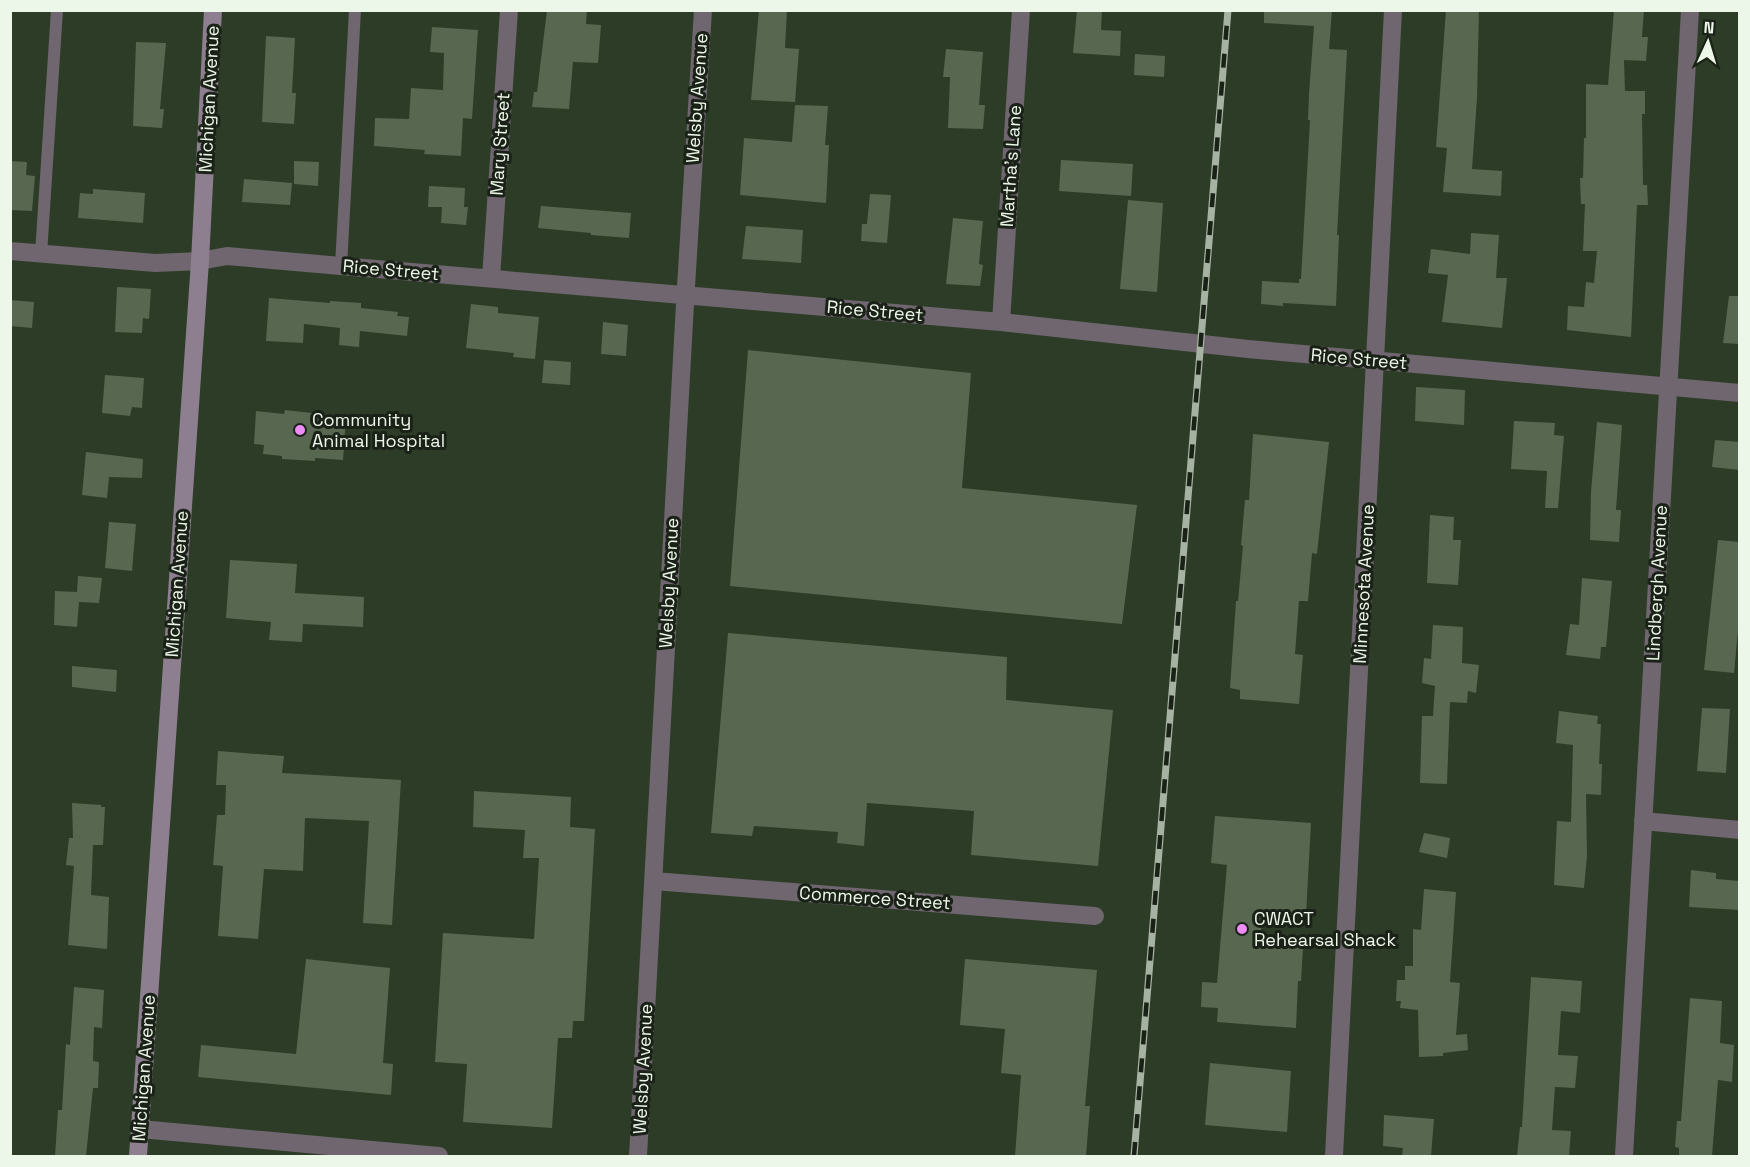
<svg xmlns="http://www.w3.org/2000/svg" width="1750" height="1167" font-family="'Space Grotesk',sans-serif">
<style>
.building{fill:#576750}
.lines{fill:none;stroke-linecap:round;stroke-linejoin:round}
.lane{stroke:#6f666f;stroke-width:12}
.street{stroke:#6f666f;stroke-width:18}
.secondary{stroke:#8d7f8f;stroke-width:18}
.rail-casing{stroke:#a7b3a2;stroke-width:7}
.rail{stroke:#1a2117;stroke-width:4.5;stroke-dasharray:14;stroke-linecap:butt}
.poi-dot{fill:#ee8cf8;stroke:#1a2117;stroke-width:2}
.labels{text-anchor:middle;stroke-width:6;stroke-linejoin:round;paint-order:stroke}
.street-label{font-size:18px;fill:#edf7e9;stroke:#1a2117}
.poi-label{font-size:18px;fill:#edf7e9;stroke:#1a2117;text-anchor:start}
</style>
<rect width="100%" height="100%" fill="#2d3c27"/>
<!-- building -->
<path class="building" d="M547,10H587L586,24L601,25L598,63L573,62L569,109L532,107L534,92H537Z
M759,10H787L785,48L799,49L795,102L751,100Z
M1077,10H1102L1101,30L1121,31L1120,56L1073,53Z
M1264,10H1332L1329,49L1347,50L1337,235H1339L1336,306L1283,303V306L1261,304L1262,281L1299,283V279H1301L1310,120H1308L1309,94L1314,26L1264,23Z
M1446,10H1479L1477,98L1472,169L1502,171L1501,196L1443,192L1447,148L1436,147Z
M1614,10H1644L1642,37H1648L1646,61L1624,60L1625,91H1645V114H1642L1643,185H1647L1648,205H1637L1631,337L1567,330L1568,306L1584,307L1586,282L1594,283L1597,251H1583L1585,204H1581L1580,178H1583L1584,138H1586V84L1608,85Z
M432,27L478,30L472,119L463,118L461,156L424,154L425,150L374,146L375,118L409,119L411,88L443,90L444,53L430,52Z
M266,36L295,38L292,93H296L294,124L262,122Z
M136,42L166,43L160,109H164L162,128L133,126Z
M946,49L983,52L979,105H985L983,129L948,128L950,77H943Z
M1135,54L1165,56L1164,77L1134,75Z
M795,105L828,106L825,145H829L826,203L740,195L744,138L792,142Z
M1061,160L1133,164L1131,196L1059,191Z
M10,161L27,162L26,175L35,176L32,211L10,210Z
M294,161L319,162L318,186L294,184Z
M244,179L292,183L290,205L242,202Z
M429,186L465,188L464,207H468L466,225L441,223L442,207H428Z
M93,189L145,193L143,223L78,218L80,193L93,194Z
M870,194L891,195L887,243L861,241L862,224H867Z
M1128,200L1163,203L1157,292L1120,289Z
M541,206L631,213L629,238L591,235V233L538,228Z
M953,218L983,221L979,264L983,265L980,286L946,284Z
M746,226L803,230L801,263L742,259Z
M1471,233L1499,235L1496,278H1507L1502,328L1442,322L1448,275L1428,273L1431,249L1470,254Z
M117,287L151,289L149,319L143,318L142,333L115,332Z
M1729,296H1740V344L1723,343Z
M269,298L330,303V301L361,303V308L398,312L397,316L409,317L407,336L360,331L359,347L339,345L340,328L304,324L303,343L266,341Z
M10,300L34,302L32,328L10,326Z
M471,304L498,307V313L539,317L535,359L513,357L514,353L466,348Z
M603,322L628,325L626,356L601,354Z
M748,350L971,373L962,488L1137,505L1122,624L730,586Z
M544,360L571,362L570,385L542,383Z
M105,375L144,378L142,408L132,407L130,416L102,413Z
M1416,387L1465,390L1464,425L1415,421Z
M285,410L346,417L343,460L315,458V461L282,459V456L263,454L264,445L254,444L256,411L284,414Z
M1514,421L1555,423L1554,435L1564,436L1558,508H1545L1547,471L1511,469Z
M1597,422L1622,425L1616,510H1621L1619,542L1590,540L1591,492Z
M1253,434L1329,442L1317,554L1312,553L1308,601H1299L1295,654L1303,655L1299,704L1240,699V690L1230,688L1236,601H1238L1243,546L1241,545L1245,500H1249Z
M1715,440L1740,442V470L1712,467Z
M86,452L143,459L142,478L109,477L107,498L82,495Z
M1430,515L1454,517L1453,540H1461L1458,585L1427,583Z
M109,522L136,524L132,571L105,568Z
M1718,540L1740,542V609L1734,673L1704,670Z
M230,560L297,564L295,593L364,597L363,627L303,624L302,642L269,640L271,622L226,618Z
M78,576L102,578L99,603L79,602L77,627L54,625L55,591L77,592Z
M1582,578L1612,581L1606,647H1601L1600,659L1566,655L1570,624L1579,625Z
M1433,625L1463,627L1462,663L1479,665L1476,693L1468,691L1467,703L1450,702L1447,784L1420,783L1422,716H1433L1435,686L1422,683L1424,658L1431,659Z
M728,633L1007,657L1006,700L1113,710L1098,866L971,855L974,811L867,803L864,846L837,843L838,832L754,826L752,836L711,833Z
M72,666L117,670L116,692L72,687Z
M1702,708L1730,709L1726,773L1697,771Z
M1559,711L1598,716L1597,724H1601L1599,764H1602L1601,795L1586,794L1587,856L1584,888L1554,885L1557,821L1571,822L1573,745L1556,743Z
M218,751L284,756L282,773L401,780L392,925L363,923L369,821L305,818L303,871L264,869L258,939L218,936L223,866L213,865L217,815H225L226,785H216Z
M474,791L571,797L570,827L595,829L584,1021H573L572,1038H558L552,1128L463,1122L467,1064L435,1062L443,933L534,939L539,858H523L525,830L473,827Z
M72,803L101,805V807H105L103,845H93L91,895L109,897L107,949L68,945L74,866L66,865L69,838H73Z
M1215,816L1311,823L1306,915L1263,911L1260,944L1303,948L1301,981H1298L1296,1028L1217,1022L1218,1008L1201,1007L1202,982L1217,983L1227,865L1211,863Z
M1424,833L1450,838L1447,858L1419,852Z
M1691,870L1716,873V879L1740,881V910L1689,907Z
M1424,889L1456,892L1450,982L1460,983L1456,1035L1467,1034L1468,1050L1443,1053V1056L1419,1057L1418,1010L1400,1008L1401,1001H1396L1397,980H1405V966H1413V929L1421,930Z
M306,959L390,968L383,1063L393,1064L391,1095L198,1077L201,1045L296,1054Z
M965,959L1097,970L1085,1106H1090L1086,1156H1015L1021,1075L1001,1073L1005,1029L960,1025Z
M1531,977L1582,981L1580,1013L1561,1011L1558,1055L1578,1056L1575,1088L1555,1087L1552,1130L1571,1131L1569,1156H1517L1520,1127H1522Z
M74,987L104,990L102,1028L94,1027L93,1061L99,1062L98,1088H93L86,1156H55L58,1110H62L66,1044L70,1045Z
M1690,998L1722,1001L1720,1043L1734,1045L1732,1082L1718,1080L1712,1156H1679V1148L1675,1147L1677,1121H1681Z
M1210,1063L1291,1071L1287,1132L1205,1125Z
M1384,1115L1434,1119L1431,1156H1402L1403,1148L1383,1146Z"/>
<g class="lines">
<!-- lane -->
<path class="lane" d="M41,254L57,10
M341,266L355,10"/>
<!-- street -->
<path class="street" d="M10,251L155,263L200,261L227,256L341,266L1001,322L1248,349L1740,393
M491,278L509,10
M1001,322L1021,10
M1643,821L1740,830
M654,881L1095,916
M140,1129L439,1156
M638,1156C660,775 678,392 703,10
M1334,1156L1393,10
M1624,1156L1690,10"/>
<!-- secondary -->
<path class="secondary" d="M138,1156L200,261L213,10"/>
<!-- rail casing -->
<g class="rail-casing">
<path id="rail" d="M1134,1156L1228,10"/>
</g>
<!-- rail -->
<use href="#rail" class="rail"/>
</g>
<!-- markers -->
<g class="poi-dot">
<circle cx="300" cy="430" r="6"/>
<circle cx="1242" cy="929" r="6"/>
</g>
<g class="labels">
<!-- street labels -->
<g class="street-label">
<text transform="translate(697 98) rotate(-86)" y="6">Welsby Avenue</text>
<text transform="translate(209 99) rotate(-87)" y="6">Michigan Avenue</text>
<text transform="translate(500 144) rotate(-86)" y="6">Mary Street</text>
<text transform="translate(1011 166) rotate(-86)" y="6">Martha's Lane</text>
<text transform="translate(391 270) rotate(5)" y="6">Rice Street</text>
<text transform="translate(875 311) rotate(5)" y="6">Rice Street</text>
<text transform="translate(1359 359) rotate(5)" y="6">Rice Street</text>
<text transform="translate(669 583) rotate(-87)" y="6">Welsby Avenue</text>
<text transform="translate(1657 583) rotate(-87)" y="6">Lindbergh Avenue</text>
<text transform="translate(177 584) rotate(-86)" y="6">Michigan Avenue</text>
<text transform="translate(1364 584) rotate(-87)" y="6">Minnesota Avenue</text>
<text transform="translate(875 898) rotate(4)" y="6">Commerce Street</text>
<text transform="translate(144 1068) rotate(-86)" y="6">Michigan Avenue</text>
<text transform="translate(643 1069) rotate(-87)" y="6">Welsby Avenue</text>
</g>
<!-- poi labels -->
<g class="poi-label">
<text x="312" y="426">Community<tspan x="312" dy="21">Animal Hospital</tspan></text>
<text x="1254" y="925">CWACT<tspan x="1254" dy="21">Rehearsal Shack</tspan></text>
</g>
</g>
<!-- border -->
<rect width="1750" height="1167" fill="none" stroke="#edf7e9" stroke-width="24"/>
<!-- north arrow -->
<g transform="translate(1708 42) rotate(4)" stroke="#1a2117" stroke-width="4.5" paint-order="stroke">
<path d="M0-4.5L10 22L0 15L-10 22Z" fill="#edf7e9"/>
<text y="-9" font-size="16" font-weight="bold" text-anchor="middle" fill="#edf7e9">N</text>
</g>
</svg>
